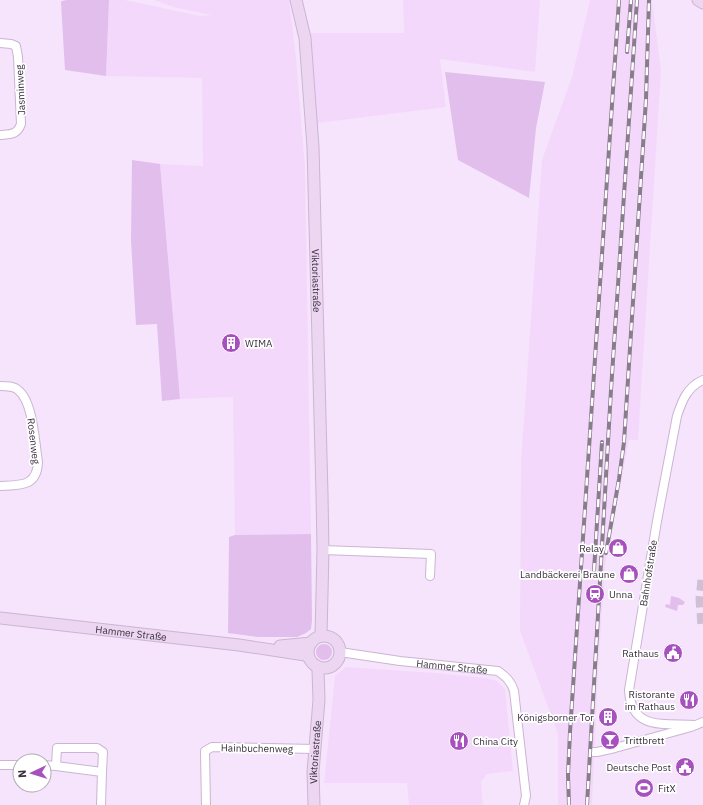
<svg xmlns="http://www.w3.org/2000/svg" width="703" height="805" font-family="'IBM Plex Sans',sans-serif">
<style>
.built{fill:#f4d8fc}
.green{fill:#e2beec}
.lines{fill:none;stroke-linecap:round;stroke-linejoin:round}
.secondary-tunnel{stroke:#d0c0d5;stroke-width:11;stroke-dasharray:11 5.5;stroke-linecap:butt}
.street-casing{stroke:#cbb5d2;stroke-width:10}
.secondary-casing{stroke:#cbb5d2;stroke-width:13}
.street{stroke:#fff;stroke-width:8}
.secondary{stroke:#ecd6f2;stroke-width:11}
.rail-casing{stroke:#897c8d;stroke-width:4}
.rail{stroke:#fff;stroke-width:2.5;stroke-dasharray:8;stroke-linecap:butt}
.labels{text-anchor:middle;stroke-width:3.5;stroke-linejoin:round;paint-order:stroke}
.street-label{font-size:10px;fill:#382f3b;stroke:#fff}
.poi-label{font-size:10px;fill:#382f3b;stroke:#fff;text-anchor:end}
</style>
<rect width="100%" height="100%" fill="#f6e4fc"/>
<!-- built -->
<path class="built" d="M109,0H125L200,16L211,15L173,7L154,0H289L296,58L305,167L311,534L235,535L233,397L180,399L160,164L203,166L202,78L106,76Z
M403,0H540L535,72L440,59L446,107L317,123L308,33H404Z
M590,0H652L661,71L638,440H629L605,566L598,671L592,805H558V734L520,631L521,462L542,160L572,77Z
M346,667L435,673L486,678L497,681L505,689L513,771L487,774L481,782L483,805H409L407,783H324L335,676Z"/>
<!-- green -->
<path class="green" d="M67,0H109L106,76L65,70L61,2L62,1Z
M445,72L545,82L536,128L529,198L458,160Z
M132,160L160,164L180,399L162,401L157,324L136,325L131,240Z
M311,534L312,621L311,629L306,633L297,637H258L228,633L229,537L235,535Z
M671,596L679,598L685,602L683,605H678L677,611L665,607L666,604L670,605Z
M316 652a8 8 0 1 1 16 0a8 8 0 1 1-16 0Z"/>
<g class="lines">
<!-- secondary-tunnel -->
<path class="secondary-tunnel" d="M703,580L701,599L703,626"/>
<!-- street casing -->
<g class="street-casing">
<g id="street">
<path d="M0,43L11,44L16,46L18,57L21,124C17,135 11,134 0,135"/>
<path d="M0,386C6,386 14,386 18,390C33,401 35,443 38,462C37,487 20,485 0,486"/>
<path d="M323,550L431,554L430,576"/>
<path id="s1" d="M340,652L400,661L498,671C506,677 511,681 514,691L526,796L524,805"/>
<path d="M695,725C664,723 631,731 629,690L657,521L677,416C682,401 687,387 703,380"/>
<path d="M593,752H597L615,748L691,727L703,722"/>
<path d="M0,765H20"/>
<path d="M44,765L56,766L102,772L101,805"/>
<path d="M56,766L57,748H97L103,752L102,772"/>
<path d="M206,805L205,751L212,747L315,749"/>
</g>
</g>
<!-- secondary casing -->
<g class="secondary-casing">
<g id="secondary">
<path id="s2" d="M296,0L305,38L313,147L322,494L323,550L321,636"/>
<path d="M698,0L703,3"/>
<path id="s3" d="M0,618L239,645L305,655L309,657"/>
<circle cx="324" cy="652" r="16"/>
<path d="M280,646L311,643"/>
<path id="s4" d="M314,805L313,772L319,700L318,670L317,666"/>
</g>
</g>
<!-- street -->
<use href="#street" class="street"/>
<!-- secondary -->
<use href="#secondary" class="secondary"/>
<!-- rail casing -->
<g class="rail-casing">
<path id="rail" d="M627,52L631,0
M606,553L619,479L624,442L646,99L649,0
M594,571L602,442
M569,805L568,775L570,732L619,0
M587,805L611,390L637,0"/>
</g>
<!-- rail -->
<use href="#rail" class="rail"/>
</g>
<!-- icons -->
<defs>
<g id="building-disc" transform="scale(1)"><circle r="9.5" fill="#a751be" stroke="#fff"/><path d="M-4-6H4V6H1V3H-1V6H-4ZM-2.5-4.3h1.7v1.8h-1.7ZM.8-4.3h1.7v1.8H.8ZM-2.5-1h1.7V.8h-1.7ZM.8-1h1.7V.8H.8Z" fill="#fff"/></g>
<g id="shop-disc" transform="scale(1)"><circle r="9.5" fill="#a751be" stroke="#fff"/><path d="M-5-2.5h2.3a2.7 3.5 0 0 1 5.4 0H5L5.5 6h-11ZM-1.5-2.5h3a1.5 2.3 0 0 0-3 0Z" fill="#fff"/></g>
<g id="station-disc" transform="scale(1)"><circle r="9.5" fill="#a751be" stroke="#fff"/><path d="M-3-6H3Q5-6 5-4V2Q5 4 3 4L4.5 6H3L1.5 4h-3L-3 6H-4.5L-3 4Q-5 4-5 2V-4Q-5-6-3-6ZM-3.5-4v3h7v-3ZM-3.5 1v1.5H-2V1ZM2 1v1.5H3.5V1Z" fill="#fff"/></g>
<g id="civic-disc" transform="scale(1)"><circle r="9.5" fill="#a751be" stroke="#fff"/><path d="M-.6-6.5H3V-4.5H.6V-3L4-1V1h2V6H-6V1h2V-1L-.6-3ZM-1.2 2.5V6h2.4V2.5Z" fill="#fff"/></g>
<g id="restaurant-disc" transform="scale(1)"><circle r="9.5" fill="#a751be" stroke="#fff"/><path d="M-5-6h1v4h1v-4h1v4h1v-4h1v5L-1.5 .5V6h-2V.5L-5-1ZM5-6V6H3V1.5H1.5Q1.5-4 5-6Z" fill="#fff"/></g>
<g id="bar-disc" transform="scale(1)"><circle r="9.5" fill="#a751be" stroke="#fff"/><path d="M-6-5H6L.8 .8V4.5H3.5V6h-7V4.5H-.8V.8Z" fill="#fff"/></g>
<g id="stadium-disc" transform="scale(1)"><circle r="9.5" fill="#a751be" stroke="#fff"/><path d="M0-5a6.5 5 0 1 0 0 10a6.5 5 0 1 0 0-10ZM-3.5-1.8h7v3.6h-7Z" fill="#fff"/></g>
</defs>
<g fill-rule="evenodd">
<use href="#building-disc" x="231" y="343"/>
<use href="#shop-disc" x="618" y="548"/>
<use href="#shop-disc" x="629" y="574"/>
<use href="#station-disc" x="595" y="594"/>
<use href="#civic-disc" x="673" y="653"/>
<use href="#restaurant-disc" x="689" y="700"/>
<use href="#building-disc" x="608" y="717"/>
<use href="#bar-disc" x="610" y="740"/>
<use href="#restaurant-disc" x="459" y="741"/>
<use href="#civic-disc" x="685" y="767"/>
<use href="#stadium-disc" x="644" y="788"/>
</g>
<g class="labels">
<!-- street labels -->
<g class="street-label">
<text transform="translate(20 90) rotate(-93)" y="4">Jasminweg</text>
<text dy="4" stroke="none"><textPath href="#s2" startOffset="282">Viktoriastraße</textPath></text>
<text transform="translate(34 441) rotate(83)" y="4">Rosenweg</text>
<text transform="translate(648 573) rotate(-81)" y="4">Bahnhofstraße</text>
<text dy="4" stroke="none"><textPath href="#s3" startOffset="132">Hammer Straße</textPath></text>
<text dy="4" stroke="none"><textPath href="#s1" startOffset="113">Hammer Straße</textPath></text>
<text transform="translate(257 748) rotate(1)" y="4">Hainbuchenweg</text>
<text dy="4" stroke="none"><textPath href="#s4" startOffset="53">Viktoriastraße</textPath></text>
</g>
<!-- poi labels -->
<g class="poi-label">
<text x="245" y="347" text-anchor="start">WIMA</text>
<text x="604" y="552">Relay</text>
<text x="615" y="578">Landbäckerei Braune</text>
<text x="609" y="598" text-anchor="start">Unna</text>
<text x="659" y="657">Rathaus</text>
<text x="675" y="698">Ristorante<tspan x="675" dy="12">im Rathaus</tspan></text>
<text x="594" y="721">Königsborner Tor</text>
<text x="624" y="744" text-anchor="start">Trittbrett</text>
<text x="473" y="745" text-anchor="start">China City</text>
<text x="671" y="771">Deutsche Post</text>
<text x="658" y="792" text-anchor="start">FitX</text>
</g>
</g>
<!-- north arrow -->
<g transform="translate(32 773) rotate(266)"><circle r="19" fill="#ffffff" stroke="#afacb1"/>
<path d="M0-3L7 15L0 10L-7 15Z" fill="#a751be"/>
<text y="-6" font-size="11" font-weight="bold" text-anchor="middle" fill="#382f3b">N</text>
</g>
</svg>
